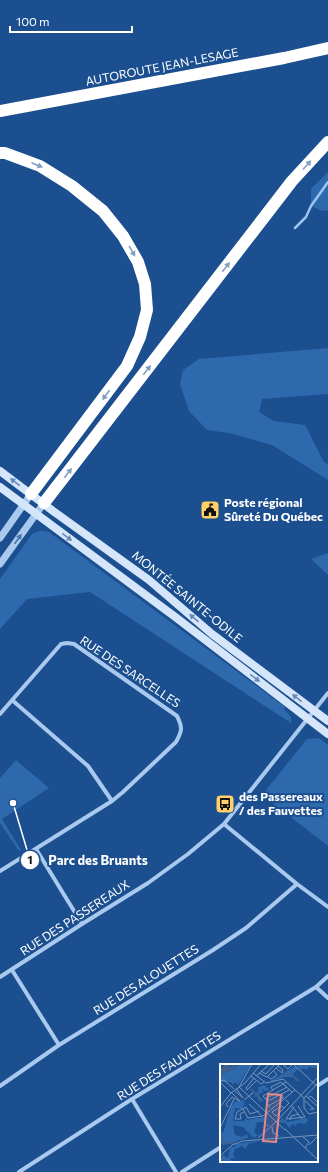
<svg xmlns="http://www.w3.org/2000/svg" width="328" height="1172" font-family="Commissioner,sans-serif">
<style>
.green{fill:#2e69ad}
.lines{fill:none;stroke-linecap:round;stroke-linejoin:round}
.stream{stroke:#9cc4f0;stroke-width:2.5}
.minor{stroke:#a9c9ee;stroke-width:4}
.tertiary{stroke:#a9c9ee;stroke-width:7}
.secondary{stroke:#d6e6fa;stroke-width:8}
.motorway{stroke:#fff;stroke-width:12}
.oneway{fill:#829ec1}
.oneway2{fill:#668bba}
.oneway3{fill:#4674ac}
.labels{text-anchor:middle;stroke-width:4;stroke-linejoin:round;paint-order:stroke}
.street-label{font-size:12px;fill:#fff;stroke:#1b4f8f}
.poi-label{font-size:12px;font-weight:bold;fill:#fff;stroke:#1b4f8f;text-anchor:start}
.inset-river{fill:none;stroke:#3c6290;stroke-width:2}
.inset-road{fill:none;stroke:#7695bc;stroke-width:1}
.view{fill:#e88989;fill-opacity:0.15;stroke:#e88989;stroke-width:2}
.inset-edge{fill:none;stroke:#fff;stroke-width:2}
.leader{fill:none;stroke:#fff;stroke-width:1.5}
.callout-dot{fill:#fff;stroke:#1b4f8f;stroke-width:1.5}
.mark-label{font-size:12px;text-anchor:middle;font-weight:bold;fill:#111}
.callout-label{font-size:13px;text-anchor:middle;font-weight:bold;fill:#fff;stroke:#1b4f8f;stroke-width:4;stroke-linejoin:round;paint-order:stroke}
</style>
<rect width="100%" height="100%" fill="#1b4f8f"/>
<!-- green -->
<path class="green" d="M328,172V210L322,211L311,206V189Z
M328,348V394L262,399L259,412L274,421L305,425L324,462L328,464V480L272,445L229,433L207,430L189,411L180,384L183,370L199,359Z
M39,531H44L49,532L285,707L284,709L291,717V723L90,592L27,599L0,629V579L32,534Z
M328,553V575L311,559Z
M319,738L328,745V846L262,795L307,739Z
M16,760L49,788L2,819L21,850L19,851L0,823V778Z"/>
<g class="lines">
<!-- stream -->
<path class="stream" d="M295,228L306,217L311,206L328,182"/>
<!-- minor -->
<path class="minor" d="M12,700L88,766L112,801
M0,714L61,644L67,643L74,644L177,716C183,728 182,731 176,742L123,792L112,801L0,871
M224,824L297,884L328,907
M36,849L82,924
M12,970L59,1045
M0,977L82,924L148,883L188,854L224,824L328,693
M316,987L328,998
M0,1086L59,1045L213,950L246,928L297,884
M317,1086L328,1079
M132,1099L176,1172
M19,1172L132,1099L316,987L328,976
M182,1172L221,1147"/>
<!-- tertiary -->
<path class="tertiary" d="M0,538L31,494
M0,564L44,503"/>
<!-- secondary -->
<path class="secondary" d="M0,471L53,511L149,580L212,634L328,721
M0,487L174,616L328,734"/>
<!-- motorway -->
<path class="motorway" d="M0,111L284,58L328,48
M0,153H5L40,166L72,186L103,211L123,236L138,262L145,284L147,310L140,337L127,366L31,494
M44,503L292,181L328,142"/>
</g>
<!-- one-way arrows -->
<defs><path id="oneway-solid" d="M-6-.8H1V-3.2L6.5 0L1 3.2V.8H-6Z"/></defs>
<g class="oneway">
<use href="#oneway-solid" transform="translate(37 165) rotate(23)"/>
<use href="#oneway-solid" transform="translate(307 165) rotate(-48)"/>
<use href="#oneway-solid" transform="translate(132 251) rotate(60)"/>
<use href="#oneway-solid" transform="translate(226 267) rotate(-52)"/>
<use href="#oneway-solid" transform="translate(147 370) rotate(-52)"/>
<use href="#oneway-solid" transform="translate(106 395) rotate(127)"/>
<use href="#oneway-solid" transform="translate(68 473) rotate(-52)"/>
</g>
<g class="oneway2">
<use href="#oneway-solid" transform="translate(15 482) rotate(-143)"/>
<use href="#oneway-solid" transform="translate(67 537) rotate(37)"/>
<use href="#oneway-solid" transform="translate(194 618) rotate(-140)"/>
<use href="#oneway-solid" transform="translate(255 678) rotate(37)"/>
<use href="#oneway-solid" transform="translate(297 698) rotate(-143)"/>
</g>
<use class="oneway3" href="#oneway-solid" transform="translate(18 539) rotate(-55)"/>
<!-- icons -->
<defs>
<g id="civic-square" transform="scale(1)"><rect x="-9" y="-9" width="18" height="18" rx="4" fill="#ffd166" stroke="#1b4f8f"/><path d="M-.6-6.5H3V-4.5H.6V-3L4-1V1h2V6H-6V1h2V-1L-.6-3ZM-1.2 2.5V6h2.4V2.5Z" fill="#111"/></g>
<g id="bus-square" transform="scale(1)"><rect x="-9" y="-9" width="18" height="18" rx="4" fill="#ffd166" stroke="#1b4f8f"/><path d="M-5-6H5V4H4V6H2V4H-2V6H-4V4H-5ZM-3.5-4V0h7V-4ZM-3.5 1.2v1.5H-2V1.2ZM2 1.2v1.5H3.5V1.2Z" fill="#111"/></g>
</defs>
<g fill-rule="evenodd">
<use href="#civic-square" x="210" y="510"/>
<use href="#bus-square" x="225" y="804"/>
</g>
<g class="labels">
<!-- street labels -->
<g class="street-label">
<text transform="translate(162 67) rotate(-11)" y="4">AUTOROUTE JEAN-LESAGE</text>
<text transform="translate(187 597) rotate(39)" y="4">MONTÉE SAINTE-ODILE</text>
<text transform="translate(130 672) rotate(34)" y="4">RUE DES SARCELLES</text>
<text transform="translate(75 918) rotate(-33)" y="4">RUE DES PASSEREAUX</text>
<text transform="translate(146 980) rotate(-32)" y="4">RUE DES ALOUETTES</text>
<text transform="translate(169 1066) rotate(-32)" y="4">RUE DES FAUVETTES</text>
</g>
<!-- poi labels -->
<g class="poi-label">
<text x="224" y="507">Poste régional<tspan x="224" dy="14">Sûreté Du Québec</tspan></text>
<text x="239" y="801">des Passereaux<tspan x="239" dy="14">/ des Fauvettes</tspan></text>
</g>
</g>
<!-- overview -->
<g transform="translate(220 1064)">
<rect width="98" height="98" fill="#1b4f8f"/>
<path d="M21,0H31L18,21L15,18L13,21L11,18H0V12ZM79,0H98V5L89,3L86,6L83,4L81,6L77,2ZM75,2L78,5L73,10L78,18L73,13H65L49,18ZM44,21L50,26L45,27L42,24L43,28L38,30L42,36L40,38L36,32L32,34L39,26L37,24ZM22,36L25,39L22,45L15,44L13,57H24L27,53V56L45,53L44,57L50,62L43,63L47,61L45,58H37L34,68L37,71L42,69L34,74L23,63L13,61L15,71L22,73L27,70L28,74L3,81L0,78V66L3,69L11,42L15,38ZM62,54L68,58L87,54L88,57L85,60L77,59L76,62L72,60L70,64L65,59L59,58ZM42,76L28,80L26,85L22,82L15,85L13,91L16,95L12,94L10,96L19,98H2L0,95L3,91L8,94L10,83H15L16,80Z" fill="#2e69ad"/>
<path d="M5,0H11L7,5L14,0L15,2L21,0L0,12V6Z" fill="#3c6290"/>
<path class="inset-river" d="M63,10H70L79,17M31,25L43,37M0,68L4,80L15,78"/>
<path class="inset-road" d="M32,0L19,23L65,66M62,0L68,5L73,0L98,23M56,4L62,9L63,6L58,2M41,7L46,10L55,0M33,9L46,19L63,15L84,34V44L89,50L98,48M39,9L47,13L60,0M31,12L41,20L44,18M36,12L50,0M48,13L51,15L57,11L54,7M0,17L4,16L14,25M0,18L11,29M16,24L23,34M14,26L23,34M27,26L26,24L34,14M27,26L36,17M53,27L51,23L61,18L72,28M86,32L98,43M84,34L98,19M88,34L91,32L98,39M45,35L67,23M24,36L33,29L31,30M47,37L43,32L66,18M85,37L94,45H90M29,40L42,52M71,41L82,55M48,42L63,34L62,30M0,43L11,29L25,19L41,0M8,43L6,40L12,33L20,37L11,28M74,43L66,55L85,53L78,42M50,44L46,38L69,26M64,44L62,42L52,48L56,52L69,39L66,36M23,45L28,54L43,52L75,26M24,48L20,50L21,55H15L17,48L26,43L30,50L39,47M70,56L71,52L79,50M56,58L98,13M52,63L53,69L59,72M0,64L14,35M65,65L98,96M83,73L89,78L85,84M38,74L56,58M89,81L98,72M0,92L12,81L23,77L98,71"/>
<path class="view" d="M48,30L61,31L56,78L43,77Z"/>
<rect width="98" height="98" class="inset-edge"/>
</g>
<!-- callouts -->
<path class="leader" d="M13 803L30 860"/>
<g class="callout-dot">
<circle cx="13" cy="803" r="4"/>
<circle cx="30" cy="860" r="10"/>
</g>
<g class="mark-label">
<text x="30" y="864">1</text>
</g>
<g class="callout-label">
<text x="98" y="865">Parc des Bruants</text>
</g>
<!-- scale -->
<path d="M10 26v6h122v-6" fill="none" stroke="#ffffff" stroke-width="2"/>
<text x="16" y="26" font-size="12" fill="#ffffff" stroke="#1b4f8f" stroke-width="3" paint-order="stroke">100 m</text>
</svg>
